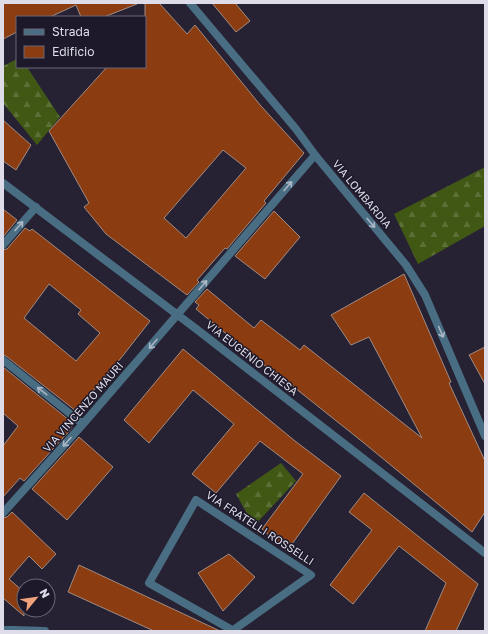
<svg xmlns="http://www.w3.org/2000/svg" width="488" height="634" font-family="'Golos Text',sans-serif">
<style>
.forest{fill:url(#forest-firs)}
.building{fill:#8b3c10;stroke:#a38b81;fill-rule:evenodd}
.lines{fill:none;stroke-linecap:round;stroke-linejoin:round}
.lane{stroke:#496e83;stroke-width:8}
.street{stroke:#496e83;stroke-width:8}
.oneway{stroke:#aab6c5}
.labels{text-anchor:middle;stroke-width:3;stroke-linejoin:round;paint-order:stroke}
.street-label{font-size:11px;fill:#dedce9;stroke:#1d192a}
</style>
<defs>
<pattern id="forest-firs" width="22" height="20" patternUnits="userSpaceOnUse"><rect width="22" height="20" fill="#415815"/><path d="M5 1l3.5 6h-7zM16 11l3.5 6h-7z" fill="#5c6f37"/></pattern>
</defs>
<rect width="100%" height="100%" fill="#262234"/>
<!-- forest -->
<path class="forest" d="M17,59V67H27L60,117L37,145L3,103V66Z
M485,167V226L418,264L394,214Z
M281,463L296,481L254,526L236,494Z"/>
<!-- building -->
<path class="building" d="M3,3H137V4L104,17H81L76,5L50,17H17V32L3,39Z
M145,3H159L187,34L195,25L261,106L304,153L264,201L266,203L227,249L225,248L197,280L199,282L187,295L106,234L84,207L89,203L49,131L107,67H145ZM223,150L246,168L186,238L164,218Z
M212,3H235L250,21L236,32Z
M3,120L31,145L16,170L3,161Z
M3,209L17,220L3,237Z
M274,211L300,237L265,279L235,256Z
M25,228L30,231L32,229L150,321L121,358L76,411L6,356L3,355V250L7,249ZM49,284L81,310L78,314L100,333L76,361L24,318Z
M404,274L451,382L449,383L485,461V512L472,532L364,443L270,368L269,369L196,309L199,305L195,302L207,289L254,328L261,320L300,350L304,345L422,438L369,337L351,345L331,315Z
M485,347V384L469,355Z
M183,349L295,441L341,476L287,551L262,529L303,474L260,441L216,493L192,474L234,424L193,390L149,443L124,420Z
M3,367L69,420L68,421L72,428L24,481L20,478L3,497V446L18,426L3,413Z
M79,437L113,467L67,520L32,489Z
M364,493L478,584L456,631H425L446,583L399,546L353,604L330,585L372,530L349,512Z
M12,512L56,554L42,569L29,556L9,579L24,592V616L3,598V518L7,517Z
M229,554L255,577L223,611L198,573Z
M79,565L220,631H154L68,592Z"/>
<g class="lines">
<!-- lane -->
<path class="lane" d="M190,3L296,129L315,155"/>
<!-- street -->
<path class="street" d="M3,183L195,328L485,553
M3,245L36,207
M3,360L83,424
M3,513L83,424L315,155L406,265L425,295L485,436
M3,630H13L45,631
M232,631L311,575L196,500L149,583L232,630"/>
</g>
<!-- one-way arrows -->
<defs><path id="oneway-shaft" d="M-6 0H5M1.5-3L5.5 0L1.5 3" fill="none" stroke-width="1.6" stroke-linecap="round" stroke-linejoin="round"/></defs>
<g class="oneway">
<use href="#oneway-shaft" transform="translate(288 186) rotate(-49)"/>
<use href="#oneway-shaft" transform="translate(371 223) rotate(50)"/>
<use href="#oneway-shaft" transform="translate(19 226) rotate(-49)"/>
<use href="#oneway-shaft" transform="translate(203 285) rotate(-49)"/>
<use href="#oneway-shaft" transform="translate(441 332) rotate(67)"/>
<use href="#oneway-shaft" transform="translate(153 344) rotate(131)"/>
<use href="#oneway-shaft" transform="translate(42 391) rotate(-142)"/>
<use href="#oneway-shaft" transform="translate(67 442) rotate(132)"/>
</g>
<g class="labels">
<!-- street labels -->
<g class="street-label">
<text transform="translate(362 194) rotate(50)" y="4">VIA LOMBARDIA</text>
<text transform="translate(252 358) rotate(38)" y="4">VIA EUGENIO CHIESA</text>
<text transform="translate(83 407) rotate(-49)" y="4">VIA VINCENZO MAURI</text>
<text transform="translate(260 528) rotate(33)" y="4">VIA FRATELLI ROSSELLI</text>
</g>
</g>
<!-- border -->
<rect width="488" height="634" fill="none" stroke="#dedce9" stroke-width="8"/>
<!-- legend -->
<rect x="16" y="16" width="130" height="52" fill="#1d192a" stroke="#6a6776"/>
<rect x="24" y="29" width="20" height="6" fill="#496e83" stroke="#6a6776"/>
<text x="52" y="36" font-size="12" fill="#dedce9">Strada</text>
<rect x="24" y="46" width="20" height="12" fill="#8b3c10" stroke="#6a6776"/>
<text x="52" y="56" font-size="12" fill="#dedce9">Edificio</text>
<!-- north arrow -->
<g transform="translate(36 598) rotate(61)"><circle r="19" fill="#1d192a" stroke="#6a6776"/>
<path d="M0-3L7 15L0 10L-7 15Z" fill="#f1a17c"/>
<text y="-6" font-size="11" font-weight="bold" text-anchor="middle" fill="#dedce9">N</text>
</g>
</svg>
